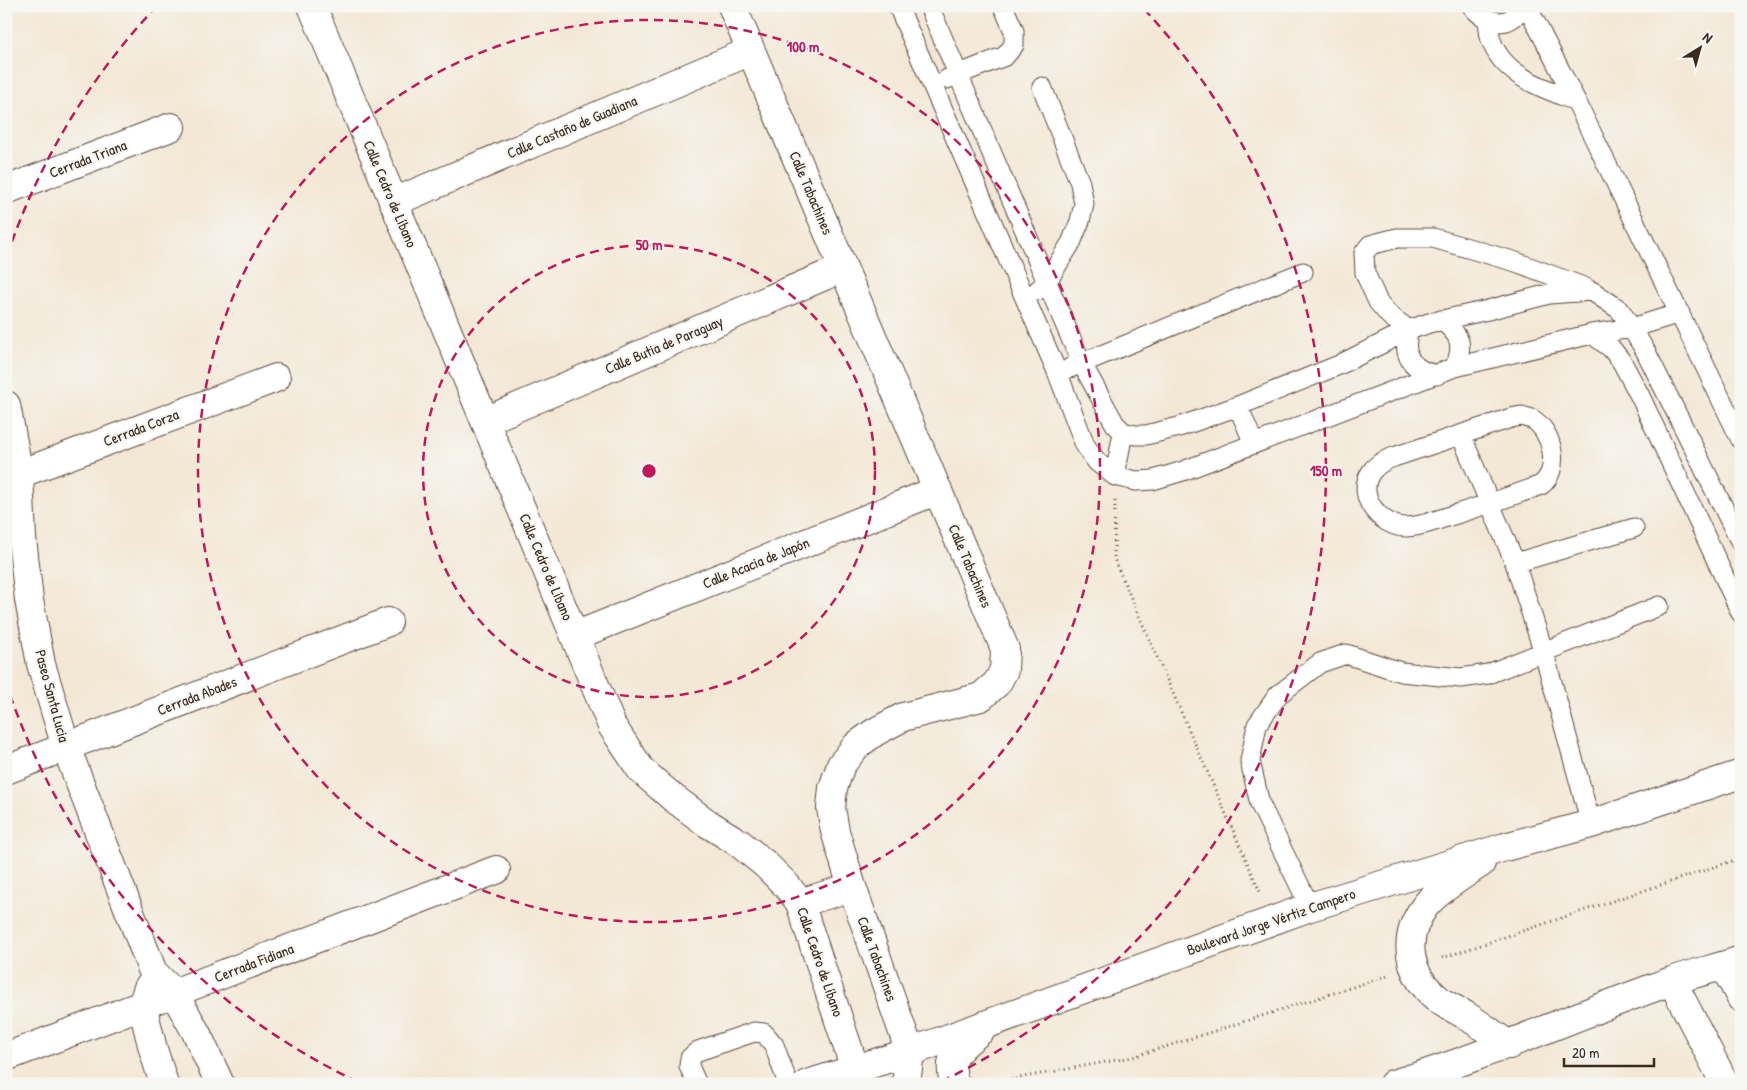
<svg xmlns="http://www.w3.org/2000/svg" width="1747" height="1090" font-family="'Patrick Hand',sans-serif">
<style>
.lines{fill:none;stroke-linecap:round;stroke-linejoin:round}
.lane-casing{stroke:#574639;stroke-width:21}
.street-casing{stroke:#574639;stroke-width:30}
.secondary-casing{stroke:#574639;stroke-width:30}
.path{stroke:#574639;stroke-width:3;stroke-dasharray:1 4;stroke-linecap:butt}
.lane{stroke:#fff;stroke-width:19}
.street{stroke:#fff;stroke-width:28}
.secondary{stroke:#fff;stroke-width:28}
.ring{fill:none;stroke:#c2185b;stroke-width:2.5;stroke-dasharray:9 6}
.labels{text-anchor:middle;stroke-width:4;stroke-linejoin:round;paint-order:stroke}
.street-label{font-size:15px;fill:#3b2a1e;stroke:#f6f6f2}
.centre{fill:#c2185b;stroke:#f6f6f2;stroke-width:2.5}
.ring-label{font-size:15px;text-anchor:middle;font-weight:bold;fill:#c2185b;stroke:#f6f6f2;stroke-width:4;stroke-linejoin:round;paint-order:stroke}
</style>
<rect width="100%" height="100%" fill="#f6f6f2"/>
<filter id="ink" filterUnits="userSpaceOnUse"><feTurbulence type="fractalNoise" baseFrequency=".02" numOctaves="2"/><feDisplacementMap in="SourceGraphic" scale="10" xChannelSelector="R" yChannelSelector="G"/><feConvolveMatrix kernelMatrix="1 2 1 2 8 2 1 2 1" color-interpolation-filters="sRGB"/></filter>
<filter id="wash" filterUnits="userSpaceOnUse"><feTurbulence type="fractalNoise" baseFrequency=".0096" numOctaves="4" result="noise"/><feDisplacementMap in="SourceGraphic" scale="20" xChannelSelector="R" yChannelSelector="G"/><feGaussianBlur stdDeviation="1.12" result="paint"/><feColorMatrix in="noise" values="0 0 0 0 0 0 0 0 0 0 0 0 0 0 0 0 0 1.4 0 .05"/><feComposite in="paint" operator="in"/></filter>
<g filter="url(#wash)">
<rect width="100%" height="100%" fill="#f3e8d5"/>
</g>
<g filter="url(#ink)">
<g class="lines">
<!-- lane casing -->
<g class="lane-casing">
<path id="lane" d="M898,6L1058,374L1085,445L1097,462L1115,476L1136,481L1153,480L1183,471L1455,367L1592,334L1611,348L1622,362L1640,396L1741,613
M929,6L1081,362L1115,424L1123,432L1135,435H1146L1179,427L1238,406L1339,365L1409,330L1429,323L1488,310L1549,294L1592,291L1620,310L1645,350L1741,543
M1472,6C1485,23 1511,31 1521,6
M1527,6L1576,101L1741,440
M1488,21C1489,27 1489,34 1491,40C1503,76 1543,88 1576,101
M947,79L1005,56L1014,45V31L1003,6
M1038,290L1046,283L1071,243L1080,221L1084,204L1080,183L1042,87
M1441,320C1461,335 1464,345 1455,367
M1592,334L1632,328L1680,313
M1070,368L1303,272
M1437,375C1412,370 1401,356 1409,330L1390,316L1378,302L1365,273L1364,253L1370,245L1397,238H1433L1516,262L1586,288
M1238,406L1254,444
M1521,416C1524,417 1529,418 1532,419C1553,431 1561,470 1541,485C1510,497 1479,507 1447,517C1434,521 1420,527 1406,527C1380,527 1354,494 1372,471C1378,463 1386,460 1394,457L1511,418Z
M1461,435L1515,563L1544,653L1591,824
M1115,476L1123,432
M1515,563L1634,528
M1310,907L1260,804L1250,761L1257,725L1278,695L1320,663L1346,654L1401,672L1461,678L1488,674L1659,606
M697,1084L689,1066L690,1058L698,1051L754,1032L764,1033L774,1045L788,1084"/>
</g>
<!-- street casing -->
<g class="street-casing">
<path id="street" d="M312,6L612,726L641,770L672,797L707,823L739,843L765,864L787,886L800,903L855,1069
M732,6L1005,649L1004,670L997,683L981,697L903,717L875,732L857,745L841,765L833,788L831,808L835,831L852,887L910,1052
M6,190L171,127
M394,202L751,51
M6,405L19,474L22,538L29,600L41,664L66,747L153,972L174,993L197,1034L220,1084
M485,421L843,268
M6,479L276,378
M575,636L938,490
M6,770L388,622
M800,903L852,887
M1724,966L1741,998
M1672,981L1725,1084
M148,988L142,1005L153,1049L164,1084
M11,1055L496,870"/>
</g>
<!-- secondary casing -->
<g class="secondary-casing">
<path id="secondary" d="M1481,863C1465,874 1439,889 1426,905C1401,937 1407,974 1438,999C1446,1006 1456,1009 1465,1015C1480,1024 1494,1035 1509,1045
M807,1084L910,1052L1310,907L1505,847L1591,824L1741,774
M906,1084L910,1052
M955,1084C944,1055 962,1047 981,1030
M1393,1084C1488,1056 1578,1014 1672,981C1694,973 1718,968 1741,960"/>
</g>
<!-- path -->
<path class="path" d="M1115,501L1114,559L1261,894
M1442,958L1741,858
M986,1084L1133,1057L1387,976"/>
<!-- lane -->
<use href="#lane" class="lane"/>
<!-- street -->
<use href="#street" class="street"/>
<!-- secondary -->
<use href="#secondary" class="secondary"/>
</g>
</g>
<!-- distance rings -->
<g class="ring">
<circle cx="649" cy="471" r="226"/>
<circle cx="649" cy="471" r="451"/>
<path d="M358 1082A677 677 0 0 1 7 686M7 256A677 677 0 0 1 154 9M1144 9A677 677 0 0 1 940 1082"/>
</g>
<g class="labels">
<!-- street labels -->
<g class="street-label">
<text transform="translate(572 127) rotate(-23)" y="5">Calle Castaño de Guadiana</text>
<text transform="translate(88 159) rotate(-21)" y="5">Cerrada Triana</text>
<text transform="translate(811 193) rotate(67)" y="5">Calle Tabachines</text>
<text transform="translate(390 194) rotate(67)" y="5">Calle Cedro de Líbano</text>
<text transform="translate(664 345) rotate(-23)" y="5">Calle Butia de Paraguay</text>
<text transform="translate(141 428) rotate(-21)" y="5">Cerrada Corza</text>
<text transform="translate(756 563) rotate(-22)" y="5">Calle Acacia de Japón</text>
<text transform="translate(970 566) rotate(67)" y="5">Calle Tabachines</text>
<text transform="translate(546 567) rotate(67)" y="5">Calle Cedro de Líbano</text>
<text transform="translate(52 696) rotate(75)" y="5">Paseo Santa Lucia</text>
<text transform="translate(197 696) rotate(-21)" y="5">Cerrada Abades</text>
<text transform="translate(1271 922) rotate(-19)" y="5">Boulevard Jorge Vértiz Campero</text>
<text transform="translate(877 959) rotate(70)" y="5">Calle Tabachines</text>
<text transform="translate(820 962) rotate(71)" y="5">Calle Cedro de Líbano</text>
<text transform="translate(254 963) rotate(-21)" y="5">Cerrada Fidiana</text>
</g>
</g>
<circle cx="649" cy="471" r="8" class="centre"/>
<g class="ring-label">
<text x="803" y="52">100 m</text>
<text x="649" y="250">50 m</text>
<text x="1326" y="476">150 m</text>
</g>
<!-- margin -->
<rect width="1747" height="1090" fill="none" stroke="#f6f6f2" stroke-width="25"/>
<!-- north arrow -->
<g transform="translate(1700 48) rotate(37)" stroke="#f6f6f2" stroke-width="4" paint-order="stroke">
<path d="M0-4L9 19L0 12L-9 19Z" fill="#3b2a1e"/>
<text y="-8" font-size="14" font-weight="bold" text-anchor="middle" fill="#3b2a1e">N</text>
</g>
<!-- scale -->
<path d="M1564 1058v8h90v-8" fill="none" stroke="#3b2a1e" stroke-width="2.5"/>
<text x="1572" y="1058" font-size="15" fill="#3b2a1e" stroke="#f6f6f2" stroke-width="4" paint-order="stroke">20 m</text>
</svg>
